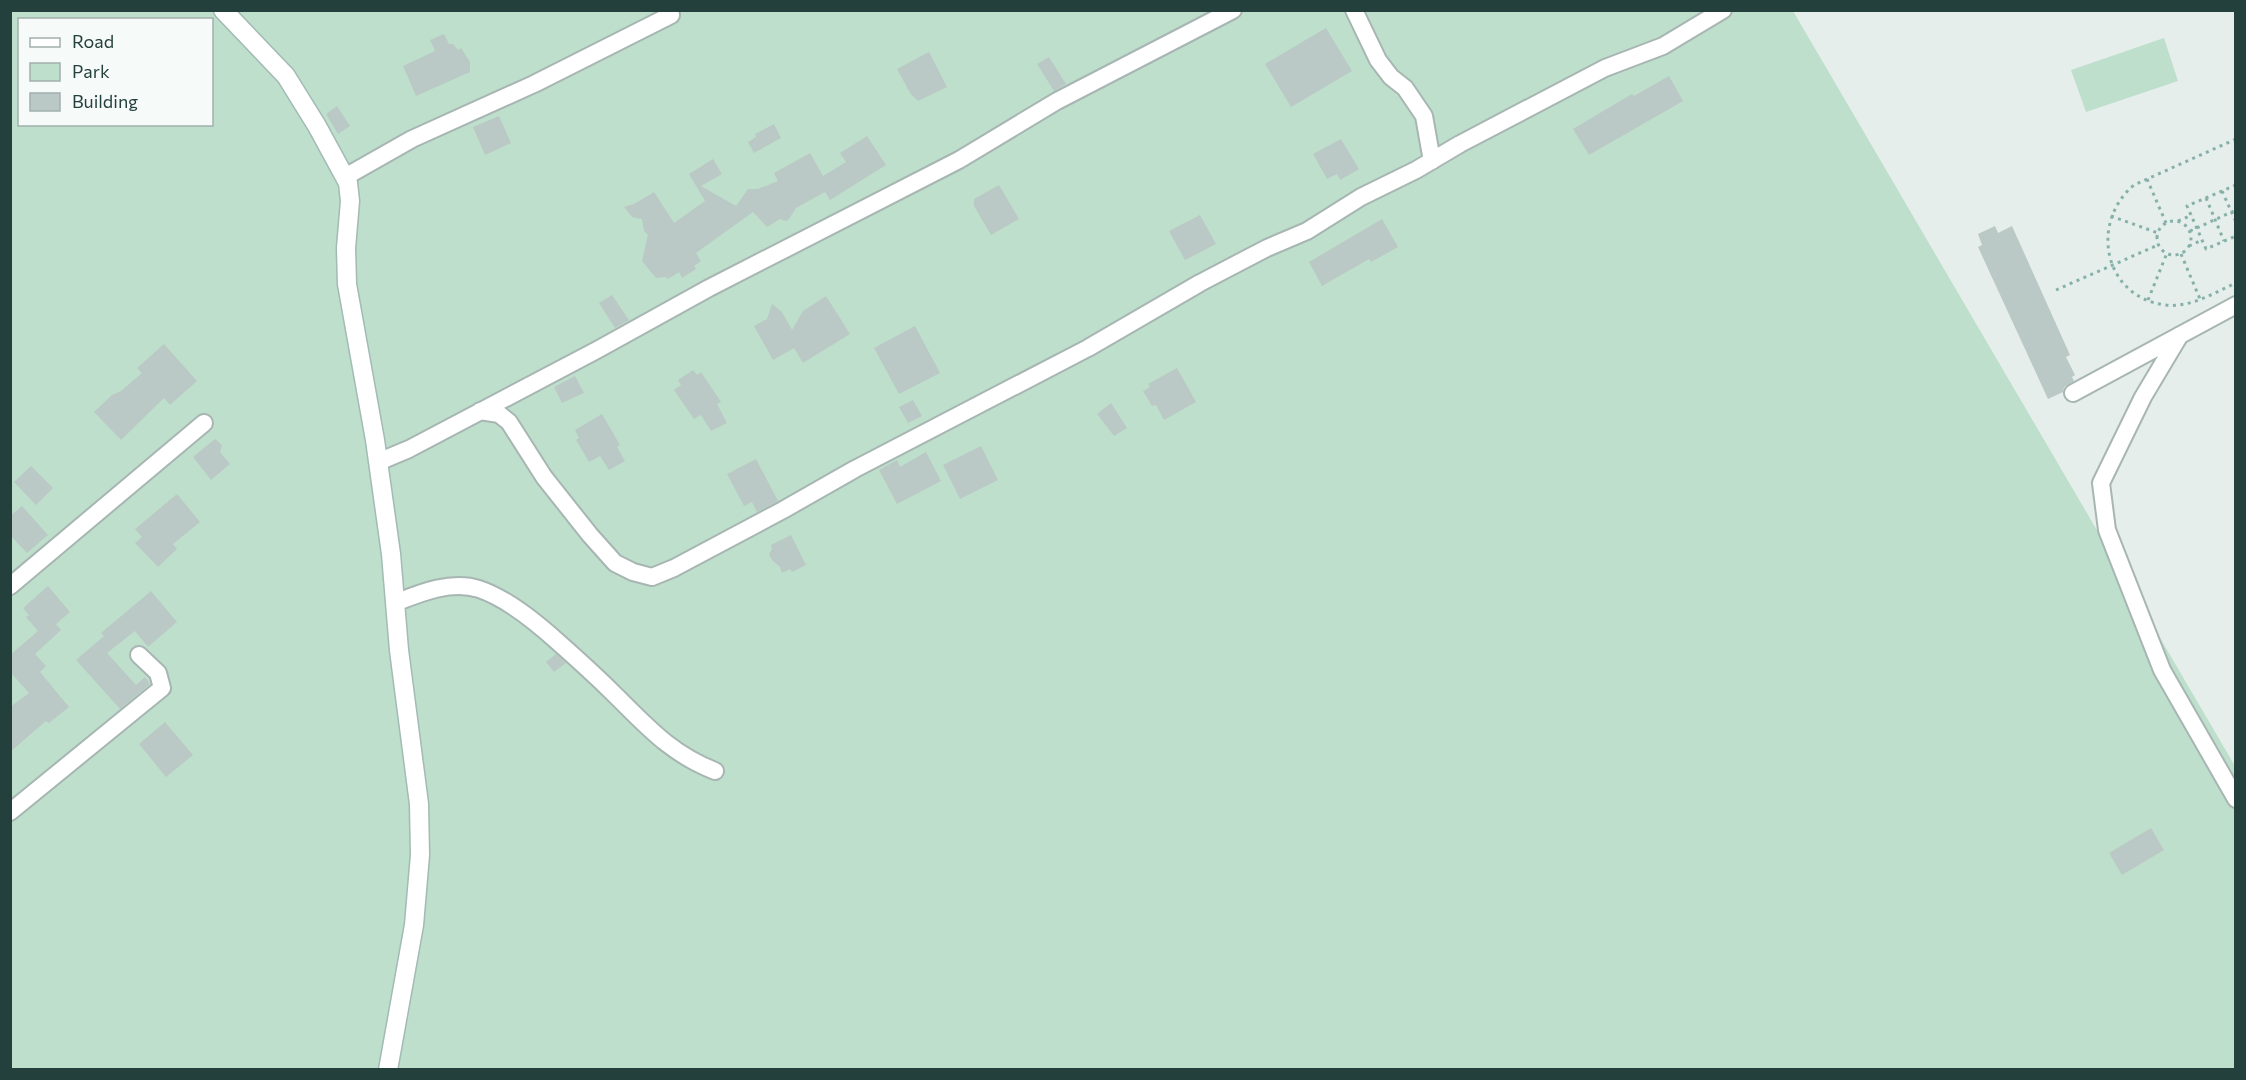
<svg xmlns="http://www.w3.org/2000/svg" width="2246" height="1080" font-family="Commissioner,sans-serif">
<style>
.green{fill:#bedfcb;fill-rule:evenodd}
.building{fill:#bac9c5}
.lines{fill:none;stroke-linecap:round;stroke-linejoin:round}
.street-casing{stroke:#a7b6b3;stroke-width:20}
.secondary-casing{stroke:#a3bab5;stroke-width:21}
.path{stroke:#86b1a9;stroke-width:3;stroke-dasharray:3 4.5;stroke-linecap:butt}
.street{stroke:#fff;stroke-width:16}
.secondary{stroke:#fff;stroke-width:18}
</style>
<rect width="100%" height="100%" fill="#e5eeeb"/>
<!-- green -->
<path class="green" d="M10,11H1793L2235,766V1069H11ZM20,20H212V124H20Z
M2164,38L2178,81L2086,112L2071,70Z"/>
<!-- building -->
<path class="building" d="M1326,28L1352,71L1291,107L1265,64Z
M444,34L449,44H453L458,50L461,48L470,62V72L416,96L403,66L435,51L430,40Z
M929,52L947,87L918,101L910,93L897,69Z
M1049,57L1066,84L1054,91L1037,64Z
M1669,76L1683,101L1589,155L1573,129L1632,94L1634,96Z
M337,106L350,126L338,134L326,114Z
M499,116L511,143L485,155L473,127Z
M774,124L781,138L754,153L748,142L756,137L755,134Z
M867,136L886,165L830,200L825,192L796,208L789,219L786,221L780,219L767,227L753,212L696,253L701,261L694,266L696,269L682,278L679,272L668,279L666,277L656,278L642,261L648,235L644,231L642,219L632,217L624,207L634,204L654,192L674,223L705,201L689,174L713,159L722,174L701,186L736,206L748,189H758L778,181L774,173L810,153L823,176L846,162L840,153Z
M1341,139L1359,169L1340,180L1337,174L1327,179L1313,154Z
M999,185L1019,219L991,235L974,206V199Z
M1200,215L1216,244L1185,260L1169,231Z
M1382,219L1398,247L1371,262L1369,259L1322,286L1309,262Z
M1995,226L1998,233L2012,226L2070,355L2066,357L2075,375L2072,377L2074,381L2064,387L2063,392L2048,399L1978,247L1982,245L1978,234Z
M612,295L629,320L615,328L599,303Z
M826,296L850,334L803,363L794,348L773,360L754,326L767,319L772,304L782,312L792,330L803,311Z
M915,326L940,373L899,394L874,348Z
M164,344L197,381L170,405L164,398L121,440L94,412L112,395L121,391L142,373L137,368Z
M1177,368L1196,402L1164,420L1156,405L1152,406L1143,391L1150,387L1148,384Z
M693,370L697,375L701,372L721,402L717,404L727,423L711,431L701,415L694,419L674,390L681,385L678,380Z
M575,376L584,393L562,403L554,387Z
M913,400L922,416L908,423L899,407Z
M1111,403L1127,428L1114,436L1097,414Z
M602,414L620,445L617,447L625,461L609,470L600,456L589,462L576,440L579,438L575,430Z
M215,439L222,445L220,452L230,464L211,480L193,457Z
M981,446L998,480L960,499L943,465Z
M926,452L941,481L897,504L879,470L897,460L900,467Z
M756,459L778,501L757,512L752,502L744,506L727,474Z
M31,466L53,488L36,505L14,482Z
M177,494L200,522L173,544L177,549L158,567L135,543L142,537L135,529Z
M22,506L48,535L27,553L10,535V516Z
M791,535L806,565L792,572L790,569L782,573L780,567L772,560L769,554L772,549L771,545Z
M48,586L70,612L56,624L61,630L35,654L46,666L40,672L69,707L49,723L46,721L10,752V707L29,693L10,672V655L38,631L26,617L29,615L23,608Z
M151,591L177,622L148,647L135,631L107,653L136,685L145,677L150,684L120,709L76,660L104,636L101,633Z
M556,654L566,663L554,672L546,662Z
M165,722L193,755L166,777L139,744Z
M2151,828L2164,850L2122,875L2109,853Z"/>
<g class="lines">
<!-- street casing -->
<g class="street-casing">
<path id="street" d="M1354,10L1378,60L1391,77L1405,88L1424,116L1432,161
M345,177L412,139L534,84L671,15
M2180,335L2143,397L2101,483L2107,530L2162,670L2236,799
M2073,393L2236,305
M480,411L499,414L509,422L544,477L590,535L615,563L633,572L652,577L674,568L783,510L855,469L1088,348L1200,283L1267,248L1307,231L1361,197L1416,170L1460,144L1605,68L1663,46L1723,10
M378,462L409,449L597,350L709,288L959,160L1057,101L1233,10
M10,586L204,423
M395,603C420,593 451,580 479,589C506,598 537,623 558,642C576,658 594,674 611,691C646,725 669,753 715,771
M10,812L162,688L158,673L139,655"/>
</g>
<!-- secondary casing -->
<g class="secondary-casing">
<path id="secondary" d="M223,10L286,76L317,126L348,183L350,201L346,248L347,284L375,440L391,554L399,650L419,804L420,855L414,925L388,1070"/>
</g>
<!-- path -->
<path class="path" d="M2236,139L2134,185C2089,223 2104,297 2165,305C2191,308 2213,293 2236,283
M2147,179L2166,223
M2236,185L2187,206L2206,249L2236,236
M2222,191L2236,222
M2206,198L2224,241
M2111,216L2158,233
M2178,221L2192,215
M2157 238a17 17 0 1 1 34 0a17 17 0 1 1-34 0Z
M2190,231L2236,210
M2189,246L2202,240
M2181,254L2200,299
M2056,290L2158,245
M2148,300L2167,253"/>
<!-- street -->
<use href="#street" class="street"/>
<!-- secondary -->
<use href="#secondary" class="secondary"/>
</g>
<!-- border -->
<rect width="2246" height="1080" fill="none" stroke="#24403c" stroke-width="24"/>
<!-- legend -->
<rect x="18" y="18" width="195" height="108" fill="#f6faf9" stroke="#a2b0ad" stroke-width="1.5"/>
<rect x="30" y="38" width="30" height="9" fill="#ffffff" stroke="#a2b0ad" stroke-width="1.5"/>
<text x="72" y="48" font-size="18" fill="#24403c">Road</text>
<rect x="30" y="63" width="30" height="18" fill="#bedfcb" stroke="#a2b0ad" stroke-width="1.5"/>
<text x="72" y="78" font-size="18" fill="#24403c">Park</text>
<rect x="30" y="93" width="30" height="18" fill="#bac9c5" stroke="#a2b0ad" stroke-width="1.5"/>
<text x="72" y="108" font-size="18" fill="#24403c">Building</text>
</svg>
